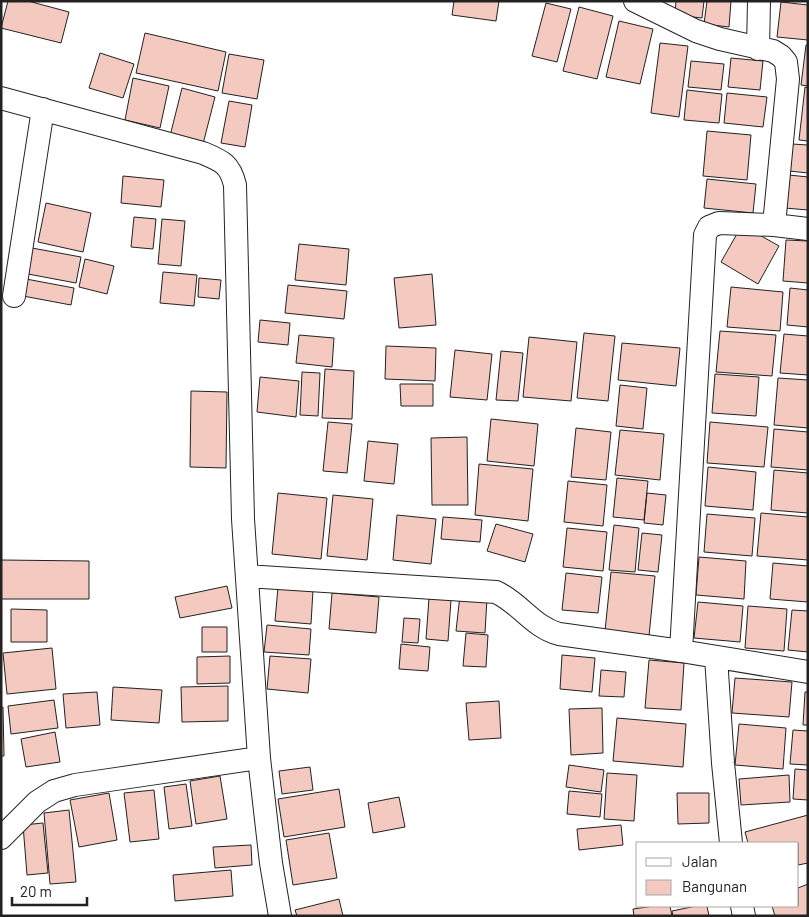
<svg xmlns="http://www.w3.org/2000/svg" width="809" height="917" font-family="Barlow,sans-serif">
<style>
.building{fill:#f3c9c0;stroke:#222}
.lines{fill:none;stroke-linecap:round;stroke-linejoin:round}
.street-casing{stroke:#222;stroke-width:24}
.street{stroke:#fff;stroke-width:22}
</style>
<rect width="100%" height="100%" fill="#fff"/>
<!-- building -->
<path class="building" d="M8,1H28L69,12L61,43L1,28Z
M454,1H499L496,21L452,15Z
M676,1H704L702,18L675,15Z
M707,1H731L729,27L704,24Z
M781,2L808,5V40L777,37Z
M546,3L571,9L557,62L532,56Z
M579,7L613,16L597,79L563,71Z
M619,21L653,29L640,84L606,77Z
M145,33L226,52L218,91L136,73Z
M660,43L688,46L679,117L651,113Z
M806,45H808V86L801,85Z
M100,53L134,64L123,98L89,88Z
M229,54L264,60L257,99L222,93Z
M731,58L763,61L760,90L728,87Z
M691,61L724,64L721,90L688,87Z
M133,78L169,86L160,128L125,120Z
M805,87L808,88V141L799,140Z
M182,88L215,97L203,144L170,136Z
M687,90L722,94L719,123L684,120Z
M727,93L767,97L763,127L724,123Z
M229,101L252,105L245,147L221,143Z
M707,131L751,135L747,180L703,176Z
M792,144L808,145V173L789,171Z
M789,175L808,177V210L785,208Z
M123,176L164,180L161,207L121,203Z
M707,179L756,184L753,213L704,208Z
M46,203L91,213L83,252L38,242Z
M134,217L156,219L153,249L131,247Z
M162,219L185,221L181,266L158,264Z
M742,225L779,246L758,284L721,262Z
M786,240L808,241V283L783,281Z
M299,244L349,249L346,285L295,280Z
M32,248L81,257L76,283L28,274Z
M85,259L114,266L107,294L79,287Z
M163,272L197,275L194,306L160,303Z
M432,274L436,325L399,328L394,278Z
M199,278L221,280L219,299L198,297Z
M26,279L74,288L71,305L23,296Z
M288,285L347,291L344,319L285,313Z
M731,287L783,292L780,331L727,327Z
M790,288L808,290V327L787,325Z
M260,320L290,323L288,345L258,342Z
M720,331L776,335L772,376L716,372Z
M584,333L615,336L608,401L577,398Z
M784,334L808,336V375L780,373Z
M299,335L334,338L332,367L296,363Z
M529,337L577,342L571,401L523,397Z
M622,343L680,348L676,386L618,380Z
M386,346L436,348L435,381L385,379Z
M455,350L492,354L487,400L450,397Z
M501,351L523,353L518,401L496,400Z
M325,369L354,371L352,419L322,418Z
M302,372L320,373L318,416L300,415Z
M715,374L759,377L756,416L712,413Z
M260,377L299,381L296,417L257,412Z
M778,378L808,380V428L774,425Z
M400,384H433V406H401Z
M620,385L647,388L643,429L616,426Z
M191,391L227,392L226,468L190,467Z
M491,419L538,424L534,466L487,461Z
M328,422L352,424L347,473L323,471Z
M710,422L768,427L764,467L707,463Z
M576,428L611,432L606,480L571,477Z
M774,429L808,432V470L771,467Z
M620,430L664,434L660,480L615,475Z
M467,437L468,505H432L431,438Z
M368,441L398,444L394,484L364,481Z
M479,464L533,469L528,521L475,515Z
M708,467L756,472L753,510L705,506Z
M774,470L808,473V513L771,510Z
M617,478L648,481L644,520L613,517Z
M568,481L607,485L603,526L564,522Z
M278,493L327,498L321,559L272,554Z
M647,493L666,495L663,525L644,523Z
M333,495L373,499L367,560L327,556Z
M761,513L808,517V560L757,556Z
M707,514L755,518L752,556L704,552Z
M397,515L436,519L431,564L393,560Z
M443,517L482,520L480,542L441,539Z
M496,524L533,534L525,562L487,551Z
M614,525L639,528L635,572L609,570Z
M567,528L607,532L603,571L563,567Z
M642,533L662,535L658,572L638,570Z
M699,557L746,561L744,599L696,595Z
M1,560L89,561V599H1Z
M773,563L808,566V602L770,599Z
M611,572L655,576L649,636L605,631Z
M566,573L602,577L598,613L562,610Z
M227,586L232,608L180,618L175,597Z
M278,587L313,590L311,624L275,621Z
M332,593L379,597L376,633L329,629Z
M460,595L487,598L485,633L456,631Z
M429,598L451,600L448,641L426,639Z
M698,602L743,606L740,642L694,638Z
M748,606L787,609L784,651L745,648Z
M11,609L47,610V642H11Z
M792,610L808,611V652L788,650Z
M404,618L420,619L418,643L402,642Z
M267,625L311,629L309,655L264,652Z
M202,627H227V652H202Z
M466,633L488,635L486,667L463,666Z
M401,644L430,647L428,671L399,669Z
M52,648L56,689L7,694L3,653Z
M562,655L595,658L592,692L560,689Z
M230,656V683L197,684V657Z
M270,656L311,659L308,693L267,689Z
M649,660L684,663L681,710L645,708Z
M601,670L626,672L624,697L599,696Z
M735,678L792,682L789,717L732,713Z
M228,686V721L182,722L181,687Z
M113,687L162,690L159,723L111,720Z
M97,692L100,725L66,728L63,694Z
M805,692H808V725H803Z
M54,700L58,728L11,734L8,706Z
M499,701L501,738L469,740L466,703Z
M1,707H3L4,756H1Z
M602,708L603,753L571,755L569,709Z
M617,718L686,724L683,767L613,761Z
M739,724L786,728L783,769L735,765Z
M793,730L808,731V765L790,764Z
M55,732L60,762L26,767L21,739Z
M569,765L604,770L601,792L566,787Z
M310,767L313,790L282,794L279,771Z
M795,769L808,770V800L793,799Z
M607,773L637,775L634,821L604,819Z
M789,775L790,802L741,805L739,779Z
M220,776L227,819L196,824L190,781Z
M186,784L192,826L169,829L164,787Z
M339,789L345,827L284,837L278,799Z
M154,790L159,839L130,842L124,793Z
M569,791L602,794L600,817L567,814Z
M109,793L117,840L79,847L70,800Z
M677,793H709V823L678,824Z
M399,797L405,827L373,833L368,803Z
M69,810L76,882L50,884L44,813Z
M808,815V863L798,865V843H748L745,832Z
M43,823L48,873L27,875L23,825Z
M621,825L623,845L579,850L577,829Z
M329,833L337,878L293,885L286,840Z
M251,845L252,865L215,868L213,847Z
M231,870L233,896L175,901L173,875Z
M808,884V916H775L772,906H798V888Z
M339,899L343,916H297L295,910Z
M654,906H670L672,916H634L633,909Z
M696,906H707L709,916H673L672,911Z"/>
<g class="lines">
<!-- street casing -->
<g class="street-casing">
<path id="street" d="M635,1L696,31L720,39L773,51L781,56L786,62L788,79L774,225
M758,49L759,1
M1,98L203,153C222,161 230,164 235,185L243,519L259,758L271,863L280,916
M14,296L43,109
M247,576L496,592C520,603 533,627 559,634L681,651L808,672
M681,651L705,235L709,227L719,223L774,225L808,229
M716,657L723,763L731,843
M1,838L37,802L54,791L75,785L259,758
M742,906L744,916"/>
</g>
<!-- street -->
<use href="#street" class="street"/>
</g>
<!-- border -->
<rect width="809" height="917" fill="none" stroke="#222222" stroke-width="5"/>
<!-- legend -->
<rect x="636" y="842" width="162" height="65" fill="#ffffff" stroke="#a7a7a7"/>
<rect x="646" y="858" width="25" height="8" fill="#ffffff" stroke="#a7a7a7"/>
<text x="682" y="867" font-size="15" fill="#222222">Jalan</text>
<rect x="646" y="880" width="25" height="15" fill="#f3c9c0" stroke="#a7a7a7"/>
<text x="682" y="892" font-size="15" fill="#222222">Bangunan</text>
<!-- scale -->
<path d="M12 897v8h75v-8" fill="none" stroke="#222222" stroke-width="2.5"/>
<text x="20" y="897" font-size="15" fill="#222222" stroke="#ffffff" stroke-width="4" paint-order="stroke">20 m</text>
</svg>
